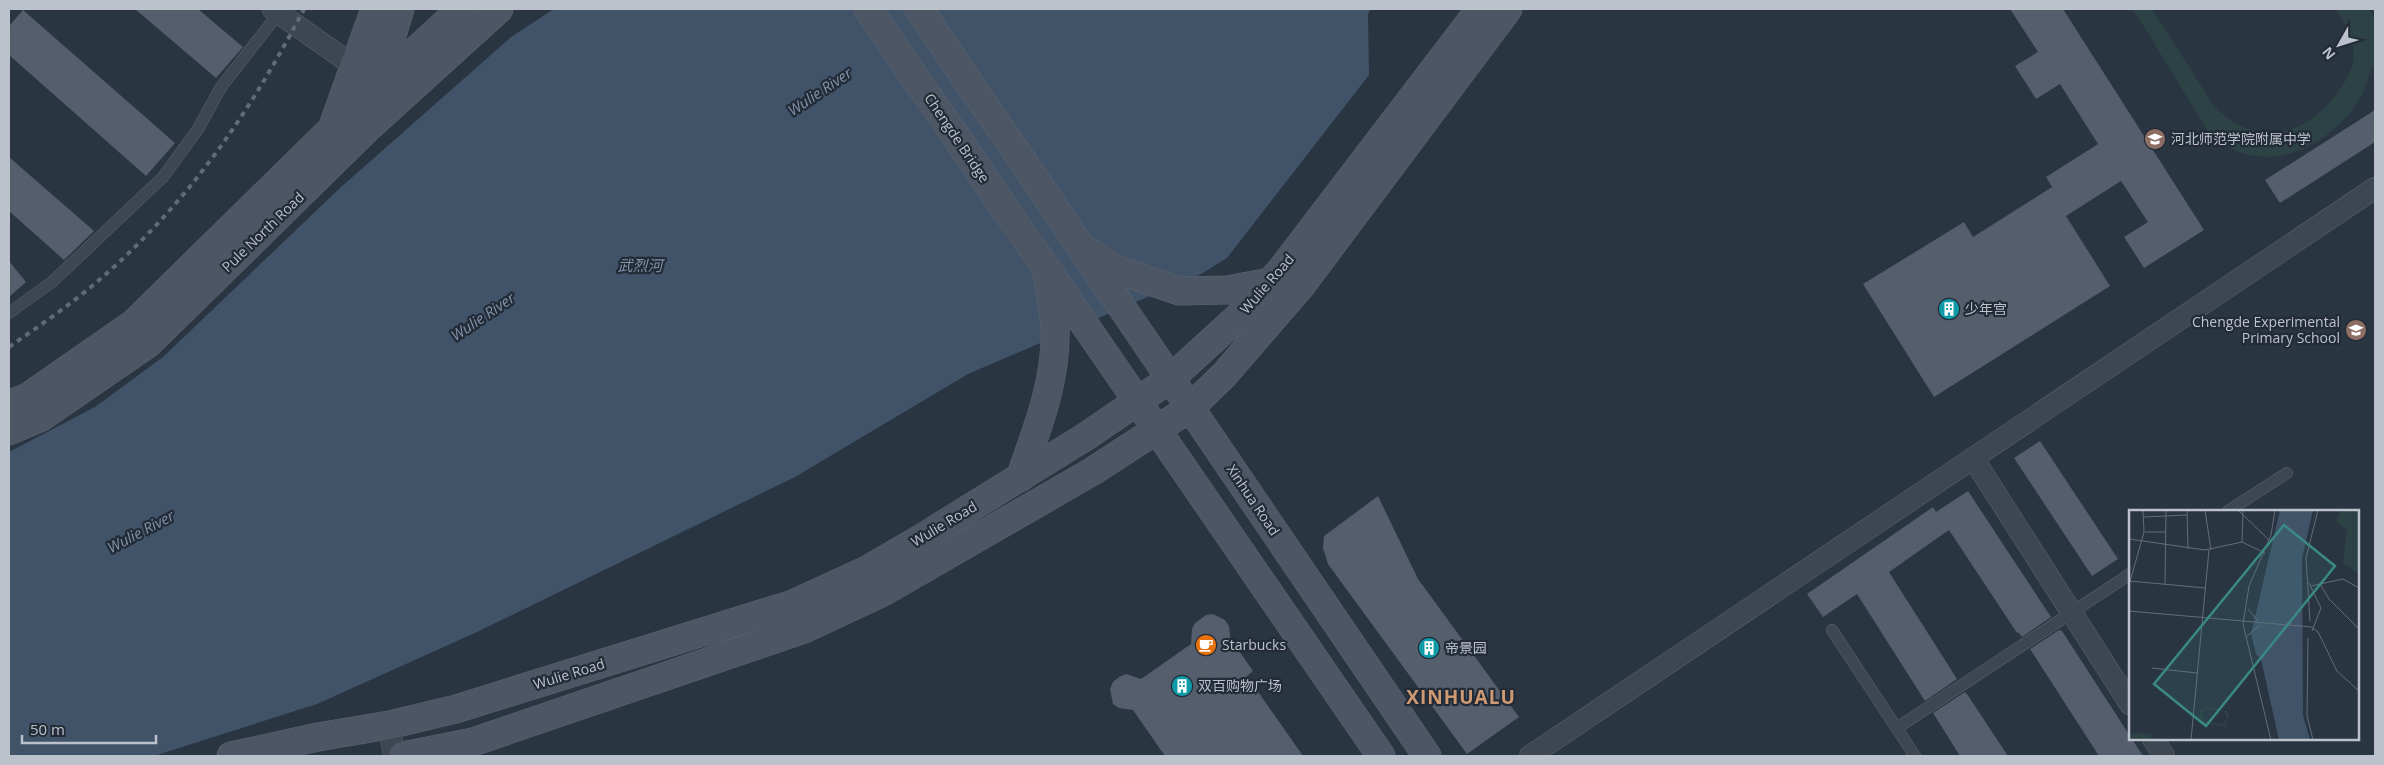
<svg xmlns="http://www.w3.org/2000/svg" width="2384" height="765" font-family="'Open Sans','Noto Sans SC',sans-serif">
<style>
.green{fill:#2d4244}
.water{fill:#415369}
.building{fill:#545e6c}
.lines{fill:none;stroke-linecap:round;stroke-linejoin:round}
.service-casing{stroke:#5c646f;stroke-width:12}
.minor-casing{stroke:#5c646f;stroke-width:22}
.secondary-casing{stroke:#5c646f;stroke-width:29}
.service{stroke:#3e4652;stroke-width:11}
.minor{stroke:#3e4652;stroke-width:21}
.secondary{stroke:#4d5664;stroke-width:28}
.rail{stroke:#616b78;stroke-width:4;stroke-dasharray:5 5;stroke-linecap:butt}
.labels{text-anchor:middle;stroke-width:4.5;stroke-linejoin:round;paint-order:stroke}
.street-label{font-size:14px;fill:#bbc2cb;stroke:#232b37}
.poi-label{font-size:14px;fill:#bbc2cb;stroke:#232b37;text-anchor:start}
.water-label{font-size:15px;font-style:italic;fill:#7f93ab;stroke:#232b37}
.district-label{font-size:19px;font-weight:bold;letter-spacing:1px;fill:#cd9a74;stroke:#232b37}
.inset-road{fill:none;stroke:#646d79;stroke-width:1}
.view{fill:#3a8985;fill-opacity:0.15;stroke:#3a8985;stroke-width:2.5}
.inset-edge{fill:none;stroke:#bbc2cb;stroke-width:2.5}
</style>
<rect width="100%" height="100%" fill="#2a3542"/>
<!-- green -->
<path class="green" d="M2133,9H2152L2214,106C2252,147 2303,138 2335,96C2342,87 2351,73 2353,62C2356,42 2346,25 2336,9H2369L2375,19V72L2372,66C2368,76 2366,87 2362,95C2344,128 2305,157 2266,157C2247,157 2228,148 2212,138Z"/>
<!-- water -->
<path class="water" d="M554,9H1371L1368,14L1369,75L1227,258L1201,274L968,374L795,477L477,632L317,704L154,756H9V452L95,407L163,357L340,188L511,37Z"/>
<!-- building -->
<path class="building" d="M135,9H198L243,47L216,78Z
M2010,9H2063L2204,230L2144,268L2124,237L2148,222L2121,181L2066,216L2110,286L1934,397L1863,284L1964,222L1973,237L2052,187L2046,177L2098,144L2060,84L2036,99L2015,66L2038,52Z
M23,10L175,143L146,176L9,55V26Z
M2375,110V142L2280,203L2265,180Z
M9,157L94,231L64,260L9,211Z
M9,261L26,282L9,297Z
M2040,441L2118,559L2092,576L2014,458Z
M1968,491L2051,617L2022,637L2018,632L2017,633L1949,530L1889,572L1957,679L1925,701L1857,594L1823,617L1807,594L1933,507L1936,512Z
M1378,496L1418,579L1519,717L1467,754L1328,564L1323,548L1324,536Z
M1213,614L1225,620L1229,626L1230,638L1253,671L1247,676L1303,756H1165L1133,710L1119,708L1113,704L1110,689L1113,682L1119,677L1126,674L1141,679L1191,644L1192,629L1195,623L1206,615Z
M2059,630L2062,631L2143,756H2099L2030,649Z
M1965,692L1969,697L2008,756H1960L1933,713Z"/>
<g class="lines">
<!-- service casing -->
<g class="service-casing">
<path id="service" d="M9,313L52,282L163,177L198,129L221,87L279,13
M2228,511L2287,473
M1832,630L1915,756
M1897,728L2130,574"/>
</g>
<!-- minor casing -->
<g class="minor-casing">
<path id="minor" d="M273,9L354,66
M1973,458L2130,704
M389,725L394,756
M2153,739L2164,756
M1530,756L2375,188"/>
</g>
<!-- secondary casing -->
<g class="secondary-casing">
<path id="secondary" d="M868,9L1381,756
M919,9L1427,756
M377,85L400,9
M334,123L375,9
M1088,251L1117,270L1179,291L1227,290L1270,282
M9,404L28,397L133,324L352,109L461,9
M9,431L40,418L149,343L369,127L499,9
M1020,478C1037,429 1057,380 1055,328C1054,310 1049,292 1047,274
M231,756L318,737L389,725L456,709L793,604L867,570L920,539L1085,437L1170,379L1236,319L1281,270L1480,9
M403,756L473,742L804,629L885,591L1093,471L1190,408L1224,375L1301,286L1508,9"/>
</g>
<!-- service -->
<use href="#service" class="service"/>
<!-- minor -->
<use href="#minor" class="minor"/>
<!-- secondary -->
<use href="#secondary" class="secondary"/>
<!-- rail -->
<path class="rail" d="M9,347C42,324 76,301 106,274C191,199 252,109 304,9"/>
</g>
<!-- icons -->
<defs>
<g id="school-disc" transform="scale(1.125)"><circle r="9.5" fill="#8d6e63" stroke="#232b37"/><path d="M0-5L7-2L0 1L-7-2ZM-4 1L0 2.5L4 1V4Q0 6-4 4Z" fill="#fff"/></g>
<g id="building-disc" transform="scale(1.125)"><circle r="9.5" fill="#0f9aa8" stroke="#232b37"/><path d="M-4-6H4V6H1V3H-1V6H-4ZM-2.5-4.3h1.7v1.8h-1.7ZM.8-4.3h1.7v1.8H.8ZM-2.5-1h1.7V.8h-1.7ZM.8-1h1.7V.8H.8Z" fill="#fff"/></g>
<g id="cafe-disc" transform="scale(1.125)"><circle r="9.5" fill="#e8710a" stroke="#232b37"/><path d="M-5.5-4.5H6V0H3Q3 3.5 0 3.5H-2.5Q-5.5 3.5-5.5 0ZM3-3.2v2h1.7v-2ZM-6 4.5H4V6H-6Z" fill="#fff"/></g>
</defs>
<g fill-rule="evenodd">
<use href="#school-disc" x="2155" y="139"/>
<use href="#building-disc" x="1949" y="309"/>
<use href="#school-disc" x="2356" y="330"/>
<use href="#cafe-disc" x="1206" y="645"/>
<use href="#building-disc" x="1429" y="648"/>
<use href="#building-disc" x="1182" y="686"/>
</g>
<g class="labels">
<!-- street labels -->
<g class="street-label">
<text transform="translate(957 138) rotate(56)" y="5">Chengde Bridge</text>
<text transform="translate(263 232) rotate(-44)" y="5">Pule North Road</text>
<text transform="translate(1267 284) rotate(-49)" y="5">Wulie Road</text>
<text transform="translate(1253 500) rotate(56)" y="5">Xinhua Road</text>
<text transform="translate(944 524) rotate(-31)" y="5">Wulie Road</text>
<text transform="translate(569 674) rotate(-17)" y="5">Wulie Road</text>
</g>
<!-- poi labels -->
<g class="poi-label">
<text x="2171" y="144">河北师范学院附属中学</text>
<text x="1965" y="314">少年宫</text>
<text x="2340" y="327" text-anchor="end">Chengde Experimental<tspan x="2340" dy="16">Primary School</tspan></text>
<text x="1222" y="650">Starbucks</text>
<text x="1445" y="653">帝景园</text>
<text x="1198" y="691">双百购物广场</text>
</g>
<!-- water labels -->
<g class="water-label">
<text transform="translate(820 92) rotate(-34)" y="5">Wulie River</text>
<text x="640" y="271">武烈河</text>
<text transform="translate(483 317) rotate(-34)" y="5">Wulie River</text>
<text transform="translate(141 532) rotate(-28)" y="5">Wulie River</text>
</g>
<!-- district labels -->
<g class="district-label">
<text x="1461" y="704">XINHUALU</text>
</g>
</g>
<!-- overview -->
<g transform="translate(2129 510)">
<rect width="230" height="230" fill="#2a3542"/>
<path d="M211,0H230V64L214,53L218,20L207,12ZM77,197L98,201L100,207L96,214L100,217L70,213L71,201ZM77,199L95,201L98,209L93,214L76,212L72,204ZM6,223L22,224V230H0V224Z" fill="#2d4244" fill-rule="evenodd"/>
<path d="M151,0H184L173,48L174,205L181,230H150L132,149L127,144L122,124Z" fill="#415369"/>
<path class="inset-road" d="M58,0L59,39M76,0L82,40M109,0L140,30M15,7L58,5M16,22H37M0,29L76,40L113,32L136,43M113,32L114,0M1,71L76,78M180,73L192,98L183,121M36,74L37,0M191,74L200,89L230,119M0,75L15,22L14,0M182,76L214,69L230,78M119,99L129,111M0,101L182,117L189,122L208,161L230,181M181,111L177,48L189,0M118,126L131,115M179,128L178,206L184,230M23,158L68,163M62,230L80,40M142,230L114,114L120,76L142,25L146,0"/>
<path class="view" d="M155,15L206,56L77,216L25,174Z"/>
<rect width="230" height="230" class="inset-edge"/>
</g>
<!-- border -->
<rect width="2384" height="765" fill="none" stroke="#bbc2cb" stroke-width="20"/>
<!-- north arrow -->
<g transform="translate(2339 45) rotate(231)" stroke="#232b37" stroke-width="4" paint-order="stroke">
<path d="M0-4L9 19L0 12L-9 19Z" fill="#bbc2cb"/>
<text y="-8" font-size="14" font-weight="bold" text-anchor="middle" fill="#bbc2cb">N</text>
</g>
<!-- scale -->
<path d="M22 735v8h134v-8" fill="none" stroke="#bbc2cb" stroke-width="2.5"/>
<text x="30" y="735" font-size="15" fill="#bbc2cb" stroke="#232b37" stroke-width="4" paint-order="stroke">50 m</text>
</svg>
